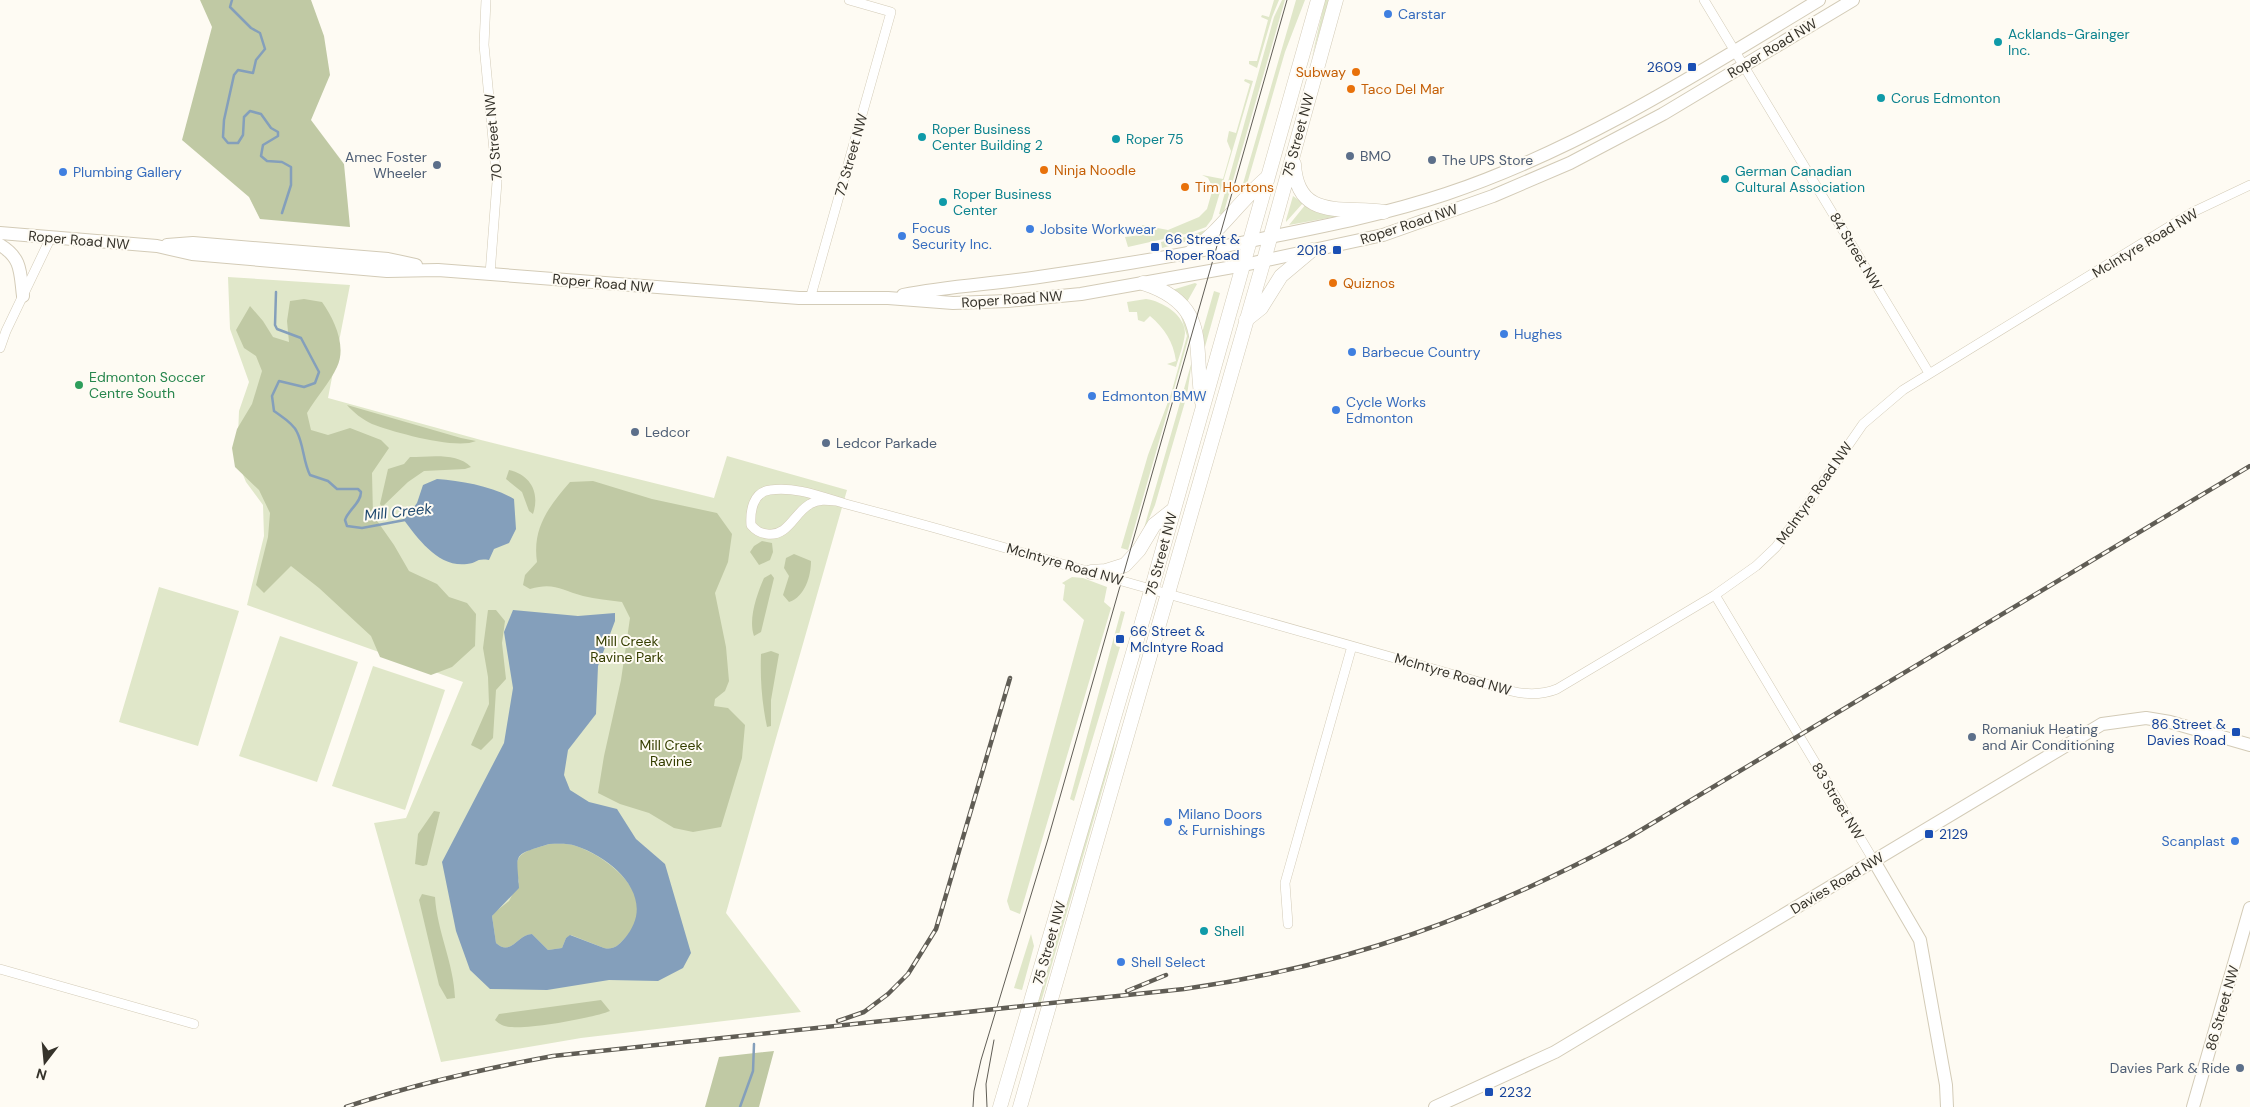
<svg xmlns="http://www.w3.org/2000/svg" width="2250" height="1107" font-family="'DM Sans',sans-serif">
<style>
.green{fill:#e0e7c9}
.forest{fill:#c0c9a4}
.water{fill:#849fbb;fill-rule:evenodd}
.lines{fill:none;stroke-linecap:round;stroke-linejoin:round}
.stream{stroke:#849fbb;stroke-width:2.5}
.street-casing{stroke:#d3cbb7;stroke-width:10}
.secondary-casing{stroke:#d3cbb7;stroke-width:14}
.primary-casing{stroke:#d3cbb7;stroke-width:15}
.street{stroke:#fff;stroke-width:9}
.secondary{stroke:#fff;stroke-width:12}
.primary{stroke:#fff;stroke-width:14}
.tram{stroke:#605d55;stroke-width:1}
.rail-casing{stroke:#605d55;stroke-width:4.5}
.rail{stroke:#fefbf3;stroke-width:2.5;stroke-dasharray:8;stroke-linecap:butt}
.shop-dot{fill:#3f7fe0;stroke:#fefbf3;stroke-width:2}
.culture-dot{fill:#0f9aa8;stroke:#fefbf3;stroke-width:2}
.transit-dot{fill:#1a4fb4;stroke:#fefbf3;stroke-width:2}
.food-dot{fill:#e8710a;stroke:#fefbf3;stroke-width:2}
.service-dot{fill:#5c6f8a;stroke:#fefbf3;stroke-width:2}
.leisure-dot{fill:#2e9e5b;stroke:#fefbf3;stroke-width:2}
.labels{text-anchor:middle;stroke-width:4;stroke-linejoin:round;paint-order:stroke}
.shop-label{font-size:14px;fill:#366cbe;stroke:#fefbf3;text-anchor:start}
.culture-label{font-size:14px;fill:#0d838f;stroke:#fefbf3;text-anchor:start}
.street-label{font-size:14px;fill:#36332b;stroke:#fefbf3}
.transit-label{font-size:14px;fill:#164399;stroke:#fefbf3;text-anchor:start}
.food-label{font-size:14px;fill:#c56008;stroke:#fefbf3;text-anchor:start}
.service-label{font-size:14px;fill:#4e5e75;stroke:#fefbf3;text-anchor:start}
.leisure-label{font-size:14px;fill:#27864d;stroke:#fefbf3;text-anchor:start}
.park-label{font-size:14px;fill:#353e00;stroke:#fefbf3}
.water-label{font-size:15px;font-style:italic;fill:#1f496f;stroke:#fefbf3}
</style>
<rect width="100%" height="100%" fill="#fefbf3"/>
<!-- green -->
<path class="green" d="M1274,0H1279L1272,17L1257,68L1249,64V61H1257L1268,20L1261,17L1262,15L1269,17Z
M1282,0H1285L1223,215L1219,214L1274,17Z
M1296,0H1305L1285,52L1247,184L1238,201Z
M1325,0H1329L1312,57Z
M1245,79L1253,81L1212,219L1206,227L1190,233L1128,247L1125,237L1141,235L1142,225L1168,230L1199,217L1207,209L1213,188L1208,178L1202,175L1223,179L1231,151L1227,141L1229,131L1236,133L1250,84L1244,81Z
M1293,196L1303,203L1286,222V220Z
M1306,204L1344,215L1289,225Z
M1208,229L1196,239L1162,248L1161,242L1189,236Z
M228,277L350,285L328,398L481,440L714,498L727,456L847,490L726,913L801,1012L581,1038L441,1062L374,823L406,818L463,682L247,605L264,536L263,505L246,482L237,460L239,411L249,382L230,329Z
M1195,283L1197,284L1187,302L1172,290Z
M1214,291L1220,293L1203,354L1202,333Z
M1146,299C1162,301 1185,315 1185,333C1184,344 1179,357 1176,367L1167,364L1176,361C1173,341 1165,329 1150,316L1144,322L1138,320L1137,312H1129L1127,302Z
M1180,313L1190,333L1128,550L1121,548L1148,455L1171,394L1187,336Z
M1192,361L1187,395L1155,505L1142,535Z
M1072,577L1083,578L1107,587L1104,602L1111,608L1020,914L1010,910L1007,901L1084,620L1063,600L1065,585L1062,583Z
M159,587L239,611L198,746L119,722Z
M1121,611L1125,612L1116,646L1120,647L1074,801L1070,799Z
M280,636L358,662L317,782L239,756Z
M373,666L445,690L405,810L332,786Z
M1122,711L1112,756L1041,1002H1037Z
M1031,934L1034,946L1022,990L1014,988Z"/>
<!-- forest -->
<path class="forest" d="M200,0H311L324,36L330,75L311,120L344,164L350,227L260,219L249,197L182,140L212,27Z
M304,299L322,302C334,319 347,346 337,367C330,382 316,398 307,413L311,430L328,435L350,428L381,440L389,448L372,473L373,515L394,545L409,571L437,584L449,597L467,603L476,614L475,646L452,667L431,675L380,657L371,636L319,588L291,566L264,593L256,585L268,537L270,513L259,490L235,467L232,448L237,429L252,404L262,371L256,356L244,348L236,330L250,306L263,321L273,337L289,342L287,321L290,301Z
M347,405L461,438L476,441C456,450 393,432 372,424C363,420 353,412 347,405Z
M410,457C429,457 457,452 471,467L465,469L424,471L408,482L382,507L380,504L388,469L404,464Z
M509,470C531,475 540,493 533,514L529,511L522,492L506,479Z
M593,481L652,499L717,513L732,534L728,562L715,593L726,647L729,681L725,691L715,699L714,706L728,708L745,725L742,758L721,827L693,832L674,828L649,813L620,804L598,793L604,756L621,680L630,618L622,602C609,600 596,599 583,596C561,590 554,582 530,589L523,585L525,575L537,562C532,528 549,506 570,482Z
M762,541L772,543L773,552L770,560L759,565L750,552L754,546Z
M794,554L811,561C811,576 805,597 789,602L783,595L789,576L784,568L786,558Z
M771,574L774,578L761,632L754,636C748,619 757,594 764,578Z
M488,610H496L505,621L502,643L506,679L496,690L493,738L481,750L471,745L489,704L488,677L483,648Z
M771,651L779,654L771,700V726L767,727C762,703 760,679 761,654Z
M434,811L440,812L427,865L423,866L415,864L418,834Z
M549,844C558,844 567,843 576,846C603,855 647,887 637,920C635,928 629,933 624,939C618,946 613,950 604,948L571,935L566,938L562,948L548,950L532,934C518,934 511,957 496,943L492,916L495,912L509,901L519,882C511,852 524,852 549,844Z
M422,894L435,897C437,931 454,964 455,998L447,999L439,985L419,900Z
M601,1000L610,1011C593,1018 530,1029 512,1027C505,1027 500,1025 495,1020L499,1014Z
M774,1051L759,1107H705L719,1057Z"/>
<!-- water -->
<path class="water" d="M437,479C462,481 492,486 514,499L516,529L509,543L494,549L489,560C475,558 478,563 467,564C439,568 418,539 404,520L417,503L423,485Z
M513,610L578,616L615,613V621L598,666L596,714L568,750L564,775L570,790L589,802L617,809L636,839L665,864L691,953L683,968L658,981L609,980L547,990L490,989L470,970L456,931L442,862L504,743L513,688L504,632ZM549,844C558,844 567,843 576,846C615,859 659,900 624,939C618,946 613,950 604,948L570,935L566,938L562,948L548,950L532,934C518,934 511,957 496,943L492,916L519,888C517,852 511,856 549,844Z"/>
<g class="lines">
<!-- stream -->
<path class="stream" d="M232,0L230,7L251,28L260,33L265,49L256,60L253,73L238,70L234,75L224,120L223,137L228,143H238L243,135L244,117L250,111L261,114L271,128L278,132V136L263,145L261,156L267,161L282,162L291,167V185L282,213
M276,292L275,325L277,329L301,338L319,372L315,383L304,387L279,381L272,396L274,411C282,417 293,423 297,432C304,446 303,461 310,475L328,481L337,489H358L361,492C361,503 348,510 345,520L347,526L362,528L405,520
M740,1107L753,1071L754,1044"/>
<!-- street casing -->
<g class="street-casing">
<path id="street" d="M486,0L484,45L497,182L490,274
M1704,0L1929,373
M810,299L891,12L849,0
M0,348L6,331L51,237
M836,501C827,500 818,499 810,504C794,513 788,537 767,534C760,533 756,531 751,525C750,511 753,492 770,490C795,486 822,497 846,504C880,513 914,522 949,532C1137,584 1324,639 1511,691C1527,695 1542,695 1557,689L1715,595L1756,566L1776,547L1800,515L1863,424L1903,390L2193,212L2250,185
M1715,595L1874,861
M1288,924L1285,883L1352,646
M0,969L194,1024"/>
</g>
<!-- secondary casing -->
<g class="secondary-casing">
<path id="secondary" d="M0,233L157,246L192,254L387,271L438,270L799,298H888L953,303L1008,301L1081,294L1244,265L1383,235L1493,196L1570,163L1663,114L1853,0
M0,245C22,258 20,272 23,296
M167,245L193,243L388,259L416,265
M903,295C948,286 993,284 1039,277C1116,266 1193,253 1270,237C1330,225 1389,213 1446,194C1580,149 1699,73 1819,0
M1874,861L1920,940L1946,1085L1947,1107
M1435,1107L1555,1052L2102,724L2146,718L2170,722L2250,745
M2193,1107L2250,908"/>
</g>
<!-- primary casing -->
<g class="primary-casing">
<path id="primary" d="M1294,164C1297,221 1343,206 1384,212
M1190,253C1221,231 1239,201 1268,177
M1143,283C1211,305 1193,345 1202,402
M1246,320L1261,308L1281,276L1312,250
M1091,572L1106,571L1125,565L1139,550L1154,525L1173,510
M1000,1107L1147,605L1318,0
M1020,1107L1264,260L1336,0"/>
</g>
<!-- street -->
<use href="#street" class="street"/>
<!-- secondary -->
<use href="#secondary" class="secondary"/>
<!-- primary -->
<use href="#primary" class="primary"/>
<!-- tram -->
<path class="tram" d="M973,1107L974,1091L981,1060L1048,839L1287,0
M987,1107L986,1084L994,1040"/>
<!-- rail casing -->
<g class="rail-casing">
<path id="rail" d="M1127,991L1166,975
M838,1021L864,1012L888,994L908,974L936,929L1010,678
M346,1107C414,1084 483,1069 553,1056L1184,989C1347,966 1482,916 1626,839L2250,466"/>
</g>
<!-- rail -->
<use href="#rail" class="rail"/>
</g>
<!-- markers -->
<g class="shop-dot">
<circle cx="1388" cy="14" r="5"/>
<circle cx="63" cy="172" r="5"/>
<circle cx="1030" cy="229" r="5"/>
<circle cx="902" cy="236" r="5"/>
<circle cx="1504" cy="334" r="5"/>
<circle cx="1352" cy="352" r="5"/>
<circle cx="1092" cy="396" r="5"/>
<circle cx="1336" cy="410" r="5"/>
<circle cx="1168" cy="822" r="5"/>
<circle cx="2235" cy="841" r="5"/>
<circle cx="1121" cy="962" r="5"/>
</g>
<g class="culture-dot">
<circle cx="1998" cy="42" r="5"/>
<circle cx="1881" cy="98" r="5"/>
<circle cx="922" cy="137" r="5"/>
<circle cx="1116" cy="139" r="5"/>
<circle cx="1725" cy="179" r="5"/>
<circle cx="943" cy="202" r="5"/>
<circle cx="1204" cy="931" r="5"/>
</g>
<g class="transit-dot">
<rect x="1687" y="62" width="10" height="10" rx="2.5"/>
<rect x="1150" y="242" width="10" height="10" rx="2.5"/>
<rect x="1332" y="245" width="10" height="10" rx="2.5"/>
<rect x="1115" y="634" width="10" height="10" rx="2.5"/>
<rect x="2231" y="727" width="10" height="10" rx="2.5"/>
<rect x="1924" y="829" width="10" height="10" rx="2.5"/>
<rect x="1484" y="1087" width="10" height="10" rx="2.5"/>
</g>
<g class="food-dot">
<circle cx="1356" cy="72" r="5"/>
<circle cx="1351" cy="89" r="5"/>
<circle cx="1044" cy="170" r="5"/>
<circle cx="1185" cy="187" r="5"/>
<circle cx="1333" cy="283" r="5"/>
</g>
<g class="service-dot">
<circle cx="1350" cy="156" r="5"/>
<circle cx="1432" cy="160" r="5"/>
<circle cx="437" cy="165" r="5"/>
<circle cx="635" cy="432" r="5"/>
<circle cx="826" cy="443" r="5"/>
<circle cx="1972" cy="737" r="5"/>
<circle cx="2240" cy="1068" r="5"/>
</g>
<circle class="leisure-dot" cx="79" cy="385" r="5"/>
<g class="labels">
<!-- shop labels -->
<g class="shop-label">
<text x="1398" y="19">Carstar</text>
<text x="73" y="177">Plumbing Gallery</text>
<text x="912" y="233">Focus<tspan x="912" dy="16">Security Inc.</tspan></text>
<text x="1040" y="234">Jobsite Workwear</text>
<text x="1514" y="339">Hughes</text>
<text x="1362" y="357">Barbecue Country</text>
<text x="1102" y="401">Edmonton BMW</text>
<text x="1346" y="407">Cycle Works<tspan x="1346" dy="16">Edmonton</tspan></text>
<text x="1178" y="819">Milano Doors<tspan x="1178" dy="16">&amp; Furnishings</tspan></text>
<text x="2225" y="846" text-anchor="end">Scanplast</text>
<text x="1131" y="967">Shell Select</text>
</g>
<!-- culture labels -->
<g class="culture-label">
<text x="2008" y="39">Acklands-Grainger<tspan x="2008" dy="16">Inc.</tspan></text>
<text x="1891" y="103">Corus Edmonton</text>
<text x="932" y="134">Roper Business<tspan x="932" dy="16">Center Building 2</tspan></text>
<text x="1126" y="144">Roper 75</text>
<text x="1735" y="176">German Canadian<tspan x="1735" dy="16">Cultural Association</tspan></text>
<text x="953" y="199">Roper Business<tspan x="953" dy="16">Center</tspan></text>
<text x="1214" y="936">Shell</text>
</g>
<!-- street labels -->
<g class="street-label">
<text transform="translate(1772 48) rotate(-31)" y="5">Roper Road NW</text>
<text transform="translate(1298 135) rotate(-75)" y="5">75 Street NW</text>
<text transform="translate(493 137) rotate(-95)" y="5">70 Street NW</text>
<text transform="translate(851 155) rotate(-74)" y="5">72 Street NW</text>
<text transform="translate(1409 224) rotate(-18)" y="5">Roper Road NW</text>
<text transform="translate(79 240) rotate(5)" y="5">Roper Road NW</text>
<text transform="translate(2145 243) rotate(-31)" y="5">McIntyre Road NW</text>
<text transform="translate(1856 251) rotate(59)" y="5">84 Street NW</text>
<text transform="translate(603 283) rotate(5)" y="5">Roper Road NW</text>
<text transform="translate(1012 299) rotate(-4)" y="5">Roper Road NW</text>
<text transform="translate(1814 493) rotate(-55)" y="5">McIntyre Road NW</text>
<text transform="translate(1161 554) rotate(-75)" y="5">75 Street NW</text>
<text transform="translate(1065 564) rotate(16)" y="5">McIntyre Road NW</text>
<text transform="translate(1453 674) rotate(16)" y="5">McIntyre Road NW</text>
<text transform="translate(1838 801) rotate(59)" y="5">83 Street NW</text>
<text transform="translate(1837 883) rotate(-31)" y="5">Davies Road NW</text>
<text transform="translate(1049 943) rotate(-74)" y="5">75 Street NW</text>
<text transform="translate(2222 1008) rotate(-74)" y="5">86 Street NW</text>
</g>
<!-- transit labels -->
<g class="transit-label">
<text x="1682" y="72" text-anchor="end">2609</text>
<text x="1165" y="244">66 Street &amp;<tspan x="1165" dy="16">Roper Road</tspan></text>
<text x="1327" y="255" text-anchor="end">2018</text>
<text x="1130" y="636">66 Street &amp;<tspan x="1130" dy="16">McIntyre Road</tspan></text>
<text x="2226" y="729" text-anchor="end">86 Street &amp;<tspan x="2226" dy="16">Davies Road</tspan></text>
<text x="1939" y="839">2129</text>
<text x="1499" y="1097">2232</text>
</g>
<!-- food labels -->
<g class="food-label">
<text x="1346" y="77" text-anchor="end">Subway</text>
<text x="1361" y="94">Taco Del Mar</text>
<text x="1054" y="175">Ninja Noodle</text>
<text x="1195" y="192">Tim Hortons</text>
<text x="1343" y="288">Quiznos</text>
</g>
<!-- service labels -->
<g class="service-label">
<text x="1360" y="161">BMO</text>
<text x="427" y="162" text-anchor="end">Amec Foster<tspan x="427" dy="16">Wheeler</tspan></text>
<text x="1442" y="165">The UPS Store</text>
<text x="645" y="437">Ledcor</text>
<text x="836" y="448">Ledcor Parkade</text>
<text x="1982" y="734">Romaniuk Heating<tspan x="1982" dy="16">and Air Conditioning</tspan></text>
<text x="2230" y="1073" text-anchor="end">Davies Park &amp; Ride</text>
</g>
<!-- leisure labels -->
<g class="leisure-label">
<text x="89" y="382">Edmonton Soccer<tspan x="89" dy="16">Centre South</tspan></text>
</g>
<!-- park labels -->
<g class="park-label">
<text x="627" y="646">Mill Creek<tspan x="627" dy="16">Ravine Park</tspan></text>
<text x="671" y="750">Mill Creek<tspan x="671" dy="16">Ravine</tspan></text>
</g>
<!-- water labels -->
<g class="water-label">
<text transform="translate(398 512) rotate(-6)" y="5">Mill Creek</text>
</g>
</g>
<!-- north arrow -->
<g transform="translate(45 1062) rotate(196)" stroke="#fefbf3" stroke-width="4" paint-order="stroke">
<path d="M0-4L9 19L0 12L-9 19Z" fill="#36332b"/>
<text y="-8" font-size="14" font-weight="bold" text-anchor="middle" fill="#36332b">N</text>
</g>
</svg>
